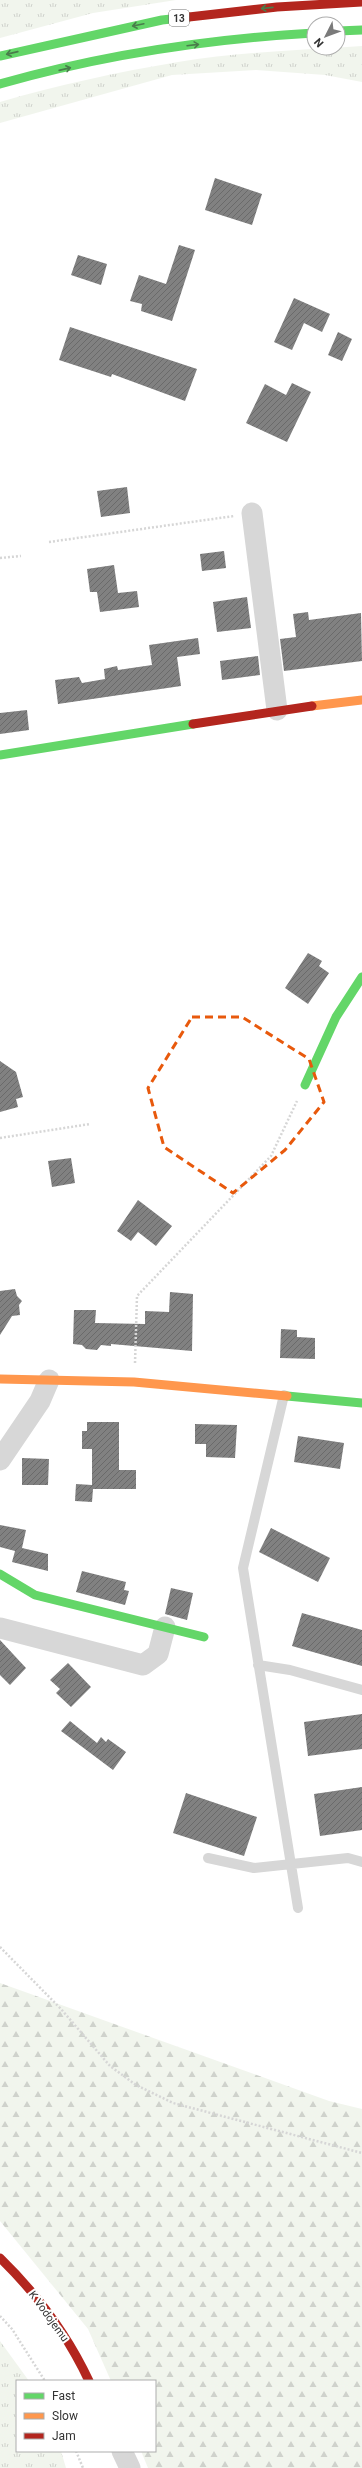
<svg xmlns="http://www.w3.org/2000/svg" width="362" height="2468" font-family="Roboto,sans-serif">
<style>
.grass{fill:url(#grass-tufts)}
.forest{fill:url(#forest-firs)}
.building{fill:url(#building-hatch)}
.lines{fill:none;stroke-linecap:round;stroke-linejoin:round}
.path{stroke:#d6d6d6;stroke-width:2.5;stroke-dasharray:2 2;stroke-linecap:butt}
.lane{stroke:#d7d7d7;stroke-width:10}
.street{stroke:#d7d7d7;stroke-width:21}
.fast{stroke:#63d668;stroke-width:9}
.slow{stroke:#ff974d;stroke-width:9}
.jam{stroke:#b3261e;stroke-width:9}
.oneway{stroke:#497c4b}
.marked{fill:none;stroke:#e8590c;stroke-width:3;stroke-dasharray:8 5;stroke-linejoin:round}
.labels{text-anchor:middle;stroke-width:4;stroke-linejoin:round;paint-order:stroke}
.shield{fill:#fff;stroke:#707070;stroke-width:1}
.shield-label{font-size:10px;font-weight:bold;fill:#333}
.street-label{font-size:11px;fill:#333;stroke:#fff}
</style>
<defs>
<pattern id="grass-tufts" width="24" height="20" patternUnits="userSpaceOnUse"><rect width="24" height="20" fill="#f1f5ed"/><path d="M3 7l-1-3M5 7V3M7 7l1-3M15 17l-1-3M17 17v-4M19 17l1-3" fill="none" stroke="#cfd2cc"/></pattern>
<pattern id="forest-firs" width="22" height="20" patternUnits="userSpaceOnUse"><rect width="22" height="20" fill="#f1f5ed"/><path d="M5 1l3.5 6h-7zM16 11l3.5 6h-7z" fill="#cfd2cc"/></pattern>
<pattern id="building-hatch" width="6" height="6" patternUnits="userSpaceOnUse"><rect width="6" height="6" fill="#818181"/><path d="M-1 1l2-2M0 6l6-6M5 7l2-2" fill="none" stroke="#6a6a6a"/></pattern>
</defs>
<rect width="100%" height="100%" fill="#fff"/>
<!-- grass -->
<path class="grass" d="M0,0H176L93,13L0,38Z
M362,46V82L325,75L256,70L172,75L0,123V102C58,85 118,72 178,62C238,52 302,50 362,46Z
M0,2341L29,2381H17V2451H61L66,2468H0Z"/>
<!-- forest -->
<path class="forest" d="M0,1983L329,2101L362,2109V2468H148L141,2451H155V2381H111L88,2329L0,2221Z"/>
<!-- building -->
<path class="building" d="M215,178L262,194L252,225L205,210Z
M179,245L195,250L172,321L141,311L142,304L130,301L139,275L166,284Z
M78,255L107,264L101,285L71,275Z
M294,298L330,314L322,332L304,323L292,350L274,342Z
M70,327L197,369L185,401L112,374L111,377L59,360Z
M338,332L352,339L342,361L328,355Z
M292,383L311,392L287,442L246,423L265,384L286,395Z
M127,487L130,513L101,517L97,491Z
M224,551L226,568L202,571L200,554Z
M114,565L118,593L137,591L139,607L100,612L97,592H90L87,569Z
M247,597L251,628L217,632L213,602Z
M308,612L309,620L361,613L362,661L284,671L280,639L296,637L293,614Z
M198,638L200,654L177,657L181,686L58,704L55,680L79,677L82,683L105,679L104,669L117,666L118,670L152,665L149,645Z
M258,656L260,675L222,680L220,661Z
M27,710L29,730L0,734V713Z
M308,953L322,961L319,966L329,973L308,1004L285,988Z
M0,1061L16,1072L23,1097L16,1099L18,1107L0,1112Z
M71,1158L75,1183L52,1187L48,1161Z
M138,1200L172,1226L156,1246L138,1232L131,1241L117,1231Z
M15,1289L17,1296L22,1301L19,1305L20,1315L12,1316L0,1335V1291Z
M170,1292L193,1294L192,1351L111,1344V1346L101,1345L97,1350L86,1349L82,1345L73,1344L74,1310H96L95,1323L145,1324V1311L169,1312Z
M281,1329L297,1330V1337L315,1338V1359L280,1358Z
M87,1422H119V1470H136V1489H93L92,1502L75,1501L76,1484L92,1485V1449H82V1431H87Z
M195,1424L237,1425L235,1458L206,1457V1444H195Z
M298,1436L344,1443L340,1469L294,1462Z
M22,1458L49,1459L48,1485H22Z
M0,1525L26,1530L22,1548L48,1554V1571L12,1562L15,1551L0,1547Z
M271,1528L330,1558L318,1582L259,1552Z
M82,1571L126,1582L124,1590L129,1591L125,1605L76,1592Z
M171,1588L193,1593L187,1620L165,1614Z
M302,1613L362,1630V1666L292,1646Z
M0,1640L26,1668L10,1685L0,1675Z
M68,1663L91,1687L71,1707L56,1693L60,1689L50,1680Z
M362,1714V1749L308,1756L304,1722Z
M70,1721L97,1743L101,1737L106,1742L108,1739L126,1752L113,1770L61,1731Z
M362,1787V1830L320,1836L314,1794Z
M186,1793L257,1817L244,1856L173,1833Z"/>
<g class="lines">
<!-- path -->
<path class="path" d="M49,542L234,516
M0,558L21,556
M0,1138L90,1124
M135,1363L137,1296L271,1156L297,1101
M0,1947L61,2009L110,2066L136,2085L173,2103L362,2153
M0,2316L12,2329L45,2381
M76,2451L83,2468"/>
<!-- lane -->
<path class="lane" d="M284,1395L243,1568L298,1908
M258,1665L290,1670L362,1690
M208,1858L254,1868L348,1858L362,1862"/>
<!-- street -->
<path class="street" d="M252,513L277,710
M0,1460L40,1401L49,1380
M0,1628L143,1665L158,1654L165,1627
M122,2451L130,2468"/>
<!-- fast -->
<path class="fast" d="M338,31L362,30
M0,56L162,20L189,17
M0,84C102,55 209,39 314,33
M0,755L193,724
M305,1085L336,1017L362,977
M287,1396L362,1403
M0,1574L35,1595L204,1637"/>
<!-- slow -->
<path class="slow" d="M312,706L362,700
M0,1379L134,1382L287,1396"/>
<!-- jam -->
<path class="jam" d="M189,17L277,7L362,2
M193,724L312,706
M0,2258C37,2294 67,2334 89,2381"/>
</g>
<!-- one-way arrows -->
<defs><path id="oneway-shaft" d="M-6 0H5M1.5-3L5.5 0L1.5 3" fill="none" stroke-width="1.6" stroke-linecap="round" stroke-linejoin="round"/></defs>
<g class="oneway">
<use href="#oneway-shaft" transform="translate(267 8) rotate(174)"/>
<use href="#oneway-shaft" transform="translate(138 25) rotate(168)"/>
<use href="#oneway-shaft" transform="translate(193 45) rotate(-7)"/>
<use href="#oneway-shaft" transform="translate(12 53) rotate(167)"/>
<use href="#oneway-shaft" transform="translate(65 69) rotate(-13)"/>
</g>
<!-- marked area -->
<path class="marked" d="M192,1017H242L309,1059L324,1102L285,1150L233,1193L164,1147L148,1088Z"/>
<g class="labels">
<!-- shield labels -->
<rect class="shield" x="169" y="10" width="20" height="16" rx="3"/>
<g class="shield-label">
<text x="179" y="22">13</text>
</g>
<!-- street labels -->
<g class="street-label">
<text transform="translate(49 2316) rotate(54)" y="4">K Vodojemu</text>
</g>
</g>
<!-- legend -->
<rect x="16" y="2380" width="140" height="72" fill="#ffffff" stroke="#adadad"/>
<rect x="24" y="2393" width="20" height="6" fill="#63d668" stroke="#adadad"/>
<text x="52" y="2400" font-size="12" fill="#333333">Fast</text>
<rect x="24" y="2413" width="20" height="6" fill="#ff974d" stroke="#adadad"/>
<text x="52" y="2420" font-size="12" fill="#333333">Slow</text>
<rect x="24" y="2433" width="20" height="6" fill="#b3261e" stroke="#adadad"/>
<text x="52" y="2440" font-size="12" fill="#333333">Jam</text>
<!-- north arrow -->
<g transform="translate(326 36) rotate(228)"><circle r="19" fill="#ffffff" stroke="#adadad"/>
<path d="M0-3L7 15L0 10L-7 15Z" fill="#7a7a7a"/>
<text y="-6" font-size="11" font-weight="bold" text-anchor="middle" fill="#333333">N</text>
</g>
</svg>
